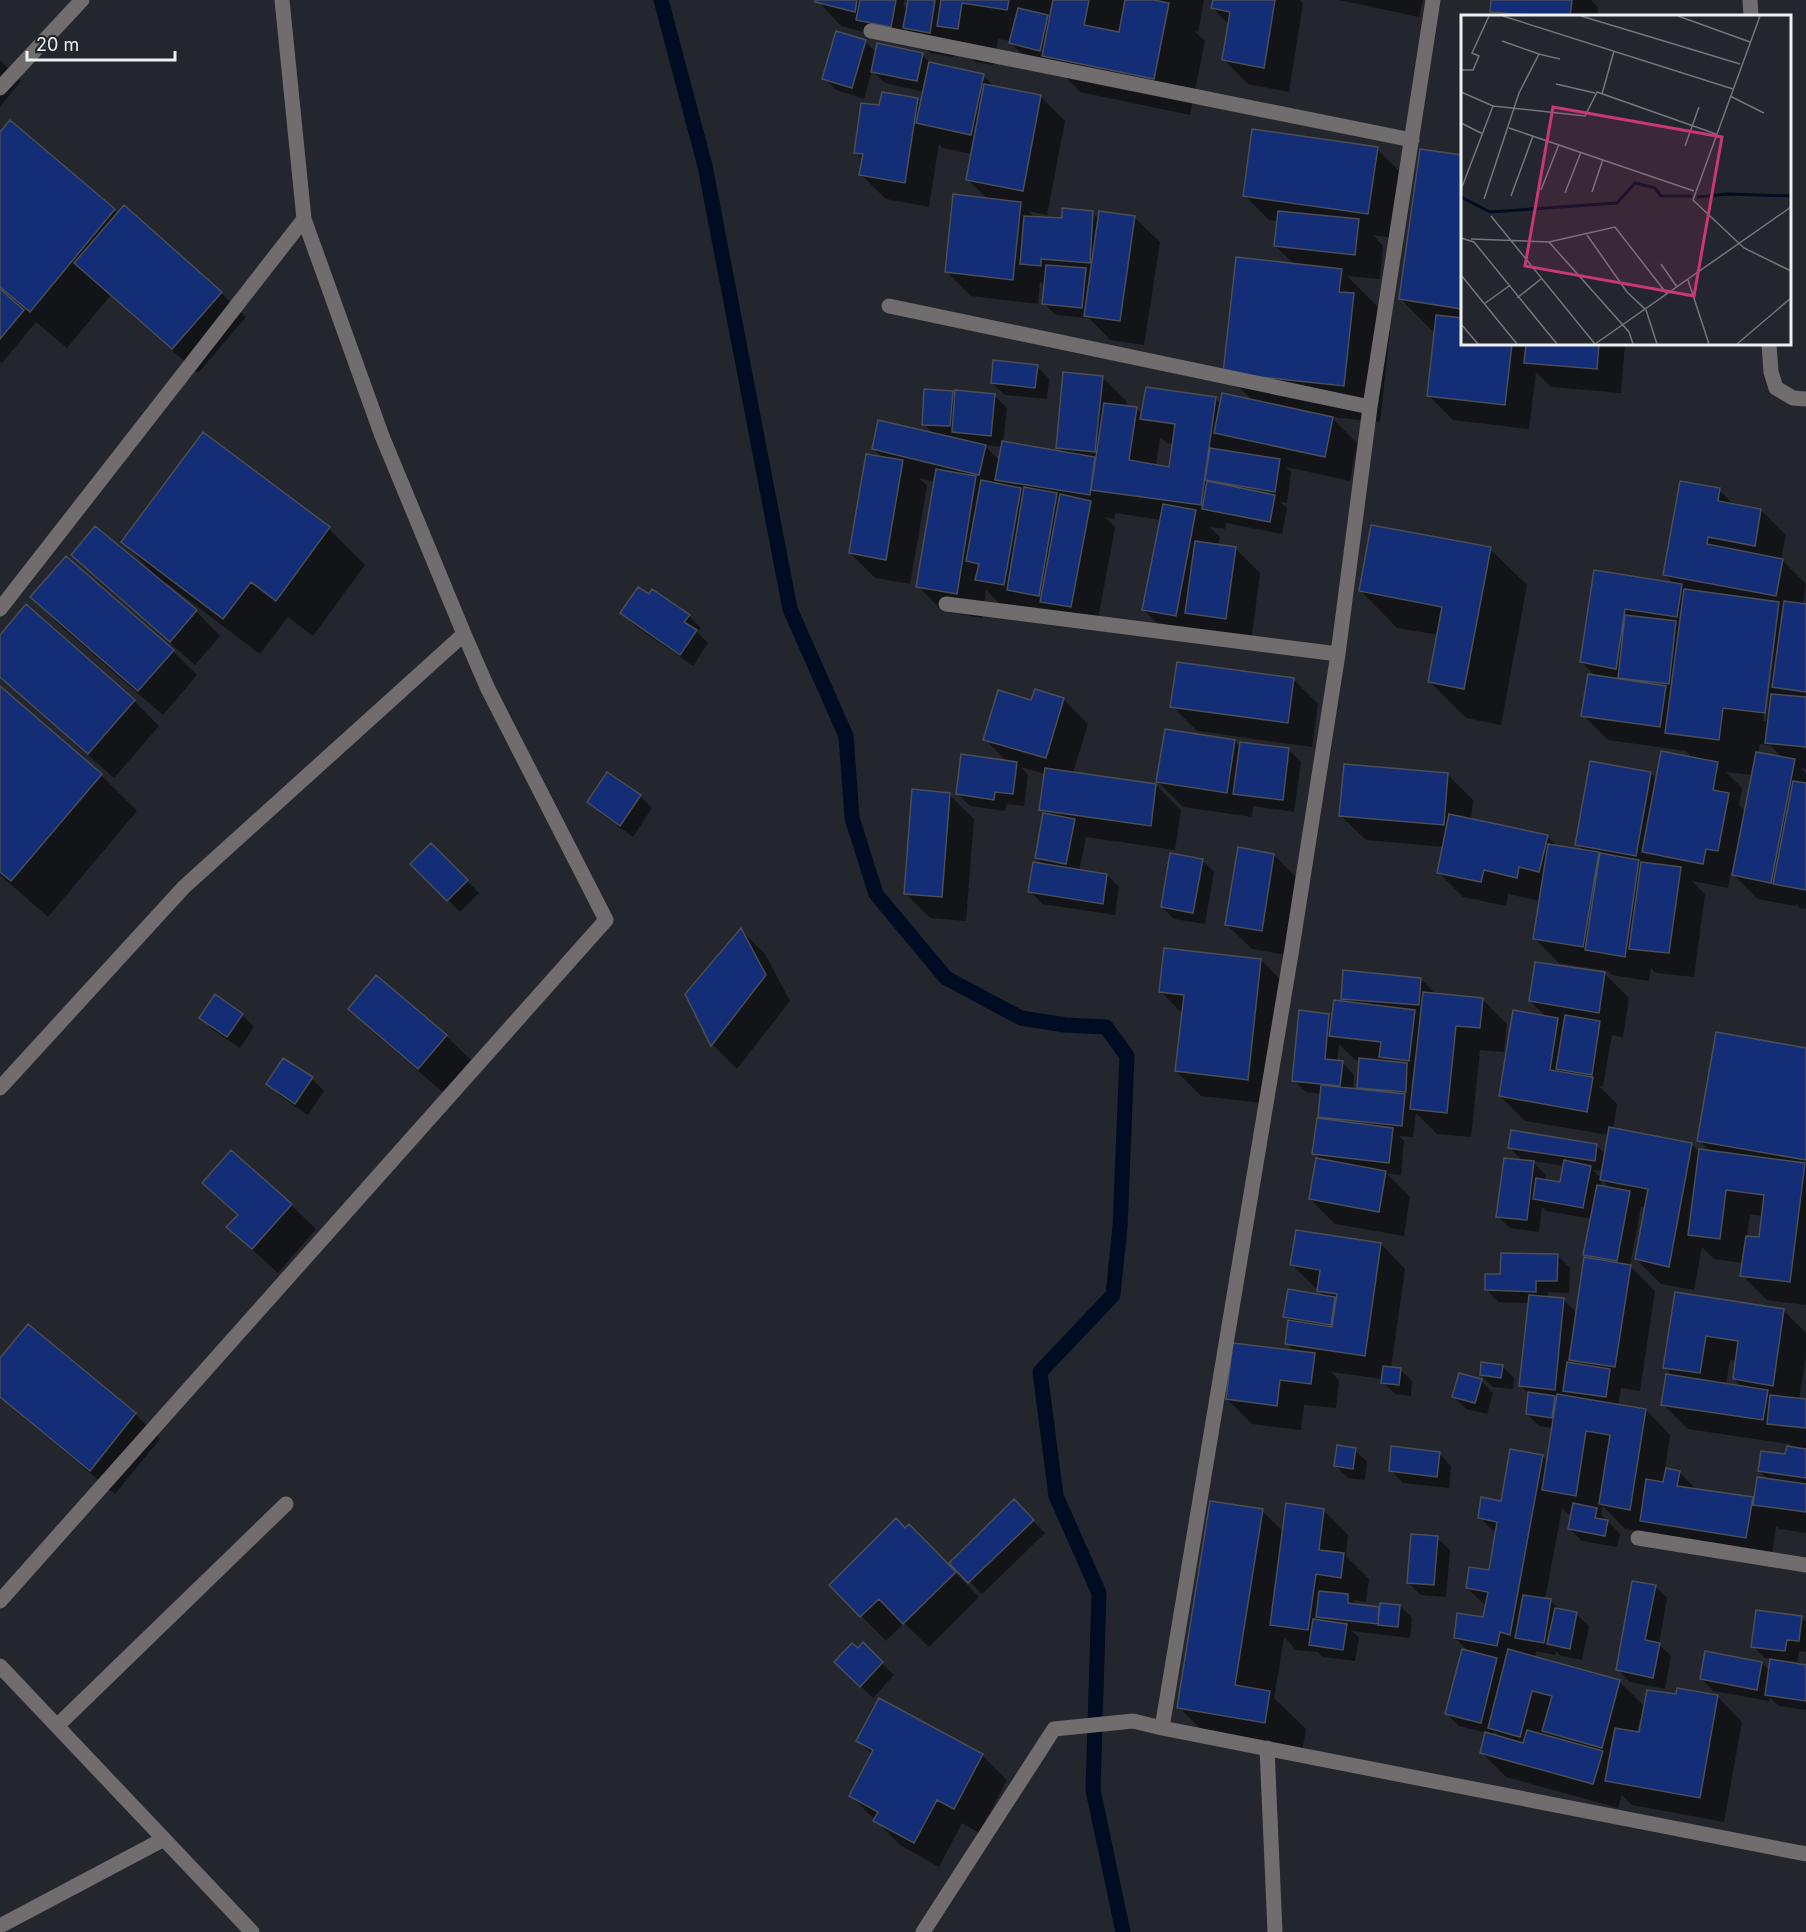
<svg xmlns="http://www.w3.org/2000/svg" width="1806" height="1932" font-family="Inter,sans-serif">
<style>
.shadow{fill:#0007;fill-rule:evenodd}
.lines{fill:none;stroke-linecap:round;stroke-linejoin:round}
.stream{stroke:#000c21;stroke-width:15}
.building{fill:#132d76;stroke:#4b4e55;stroke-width:1.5}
.lane{stroke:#716c6d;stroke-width:15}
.street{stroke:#716c6d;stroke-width:15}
.inset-river{fill:none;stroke:#000c21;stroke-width:3}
.inset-road{fill:none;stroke:#74767c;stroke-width:1.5}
.view{fill:#c83872;fill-opacity:0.15;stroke:#c83872;stroke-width:3}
.inset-edge{fill:none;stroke:#edeff3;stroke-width:3}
</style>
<rect width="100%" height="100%" fill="#23262c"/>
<!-- shadow -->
<path class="shadow" d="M817,0H905L903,5L908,10L909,3L906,0H1204L1198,32L1194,31L1205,41L1190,115L1080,92L1051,62L1023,55L1011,43V41L998,39L994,65L975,62L957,43L954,57L930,53L905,28L903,38L879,36L841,26ZM1050,8H1053L1051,20L1048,17Z
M1214,0H1300L1303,3L1289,92L1248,84L1224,60L1229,25L1213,8Z
M1339,0H1423L1419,17Z
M1492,0H1591L1598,7L1597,16H1496L1491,11Z
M865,41L876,52L922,55L932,64L983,76L995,87L1040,96L1065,121L1047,215L1028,211L1035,218L1063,220L1092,212L1100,220L1135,218L1160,242L1144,345L1110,340L1089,318L1056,315L1043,303L1045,287L1040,282L1038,304L971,296L946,271L988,199L967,179L972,154L942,148L939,144L929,207L886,199L861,175L863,160L855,152L881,107L917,99L922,104L924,92L885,83L872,71L864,99L836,90L824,78Z
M0,60L21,81L0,107Z
M10,123L118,214L221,293L246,317L198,373L110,296L67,348L36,322L2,363L0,362V135Z
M1377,149L1402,174L1393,238L1373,235L1383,246L1380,279L1347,276L1378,307L1377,318L1390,331L1380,422L1331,417L1357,443L1350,481L1286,467L1291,472L1287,503L1280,502L1287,508L1282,534L1226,523L1225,529L1210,527L1220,537L1218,546L1235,548L1260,573L1251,643L1211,637L1203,629L1200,640L1169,635L1144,610L1161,520L1115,513L1114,519L1105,517L1115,527L1096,631L1067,626L1001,605L986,590L982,618L942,611L918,586L935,482L919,478L927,486L910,584L875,578L850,553L883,458L873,448L935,435L924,424L952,392L956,396H995L1007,408L1003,442L1063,453L1057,447L1102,377L1127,402L1126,407L1136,408L1143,415L1215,399L1221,404L1253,401L1225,373L1295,265L1275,246L1278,221L1269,220L1244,195ZM1160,437L1167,443L1173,444L1170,468L1156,466ZM984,445L1002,447L1000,461Z
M1421,151L1462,157V344H1625L1621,393L1551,387L1536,372L1529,429L1453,420L1428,395L1435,334L1401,299Z
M1037,366L1049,379L1047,399L1005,395L992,383Z
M1719,490L1734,505L1761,510L1786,535L1781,559L1806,584L1803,605L1806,606V746L1802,745V748L1806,749V769L1801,768L1806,773V909L1800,908L1796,904L1795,906L1758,899L1731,872L1728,888L1692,881L1705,894L1694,977L1656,973L1651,968L1649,981L1612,975L1608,971L1559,963L1534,938L1540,901L1508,894L1506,906L1463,897L1438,872L1444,847L1366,840L1341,816L1448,775L1473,800L1471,820L1547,836L1558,847L1584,851L1577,844L1651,773L1657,780L1693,759L1686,751L1608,740L1583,715L1597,677L1581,662L1595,572L1674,584L1665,575ZM1773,633H1776L1766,721H1763ZM1760,744L1770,745L1783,759L1758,754ZM1726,772L1753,775L1746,812L1739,805L1742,788Z
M329,529L365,565L313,636L288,617L260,654L166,583L164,585L196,611L220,636L195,665L98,580L73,555L157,579L158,578L123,542Z
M1490,549L1527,585L1501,725L1466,718L1430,682L1439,635L1397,628L1361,591Z
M32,597L173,651L197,675L163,715L56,622Z
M26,607L134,701L159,726L114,778L0,677V637Z
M622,613L689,616L701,628L697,632L708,643L693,666L634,625Z
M1294,680L1318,704L1312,747L1197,731L1172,706Z
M0,688L101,775L137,811L48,917L0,875Z
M1063,699L1088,724L1073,773L1156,785L1181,810L1175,850L1086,837L1079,871L1107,875L1119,887L1115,915L1042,904L1030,891L1044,865L1036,858L1045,814L1040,809L1045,774L1021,767L1028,775L1024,806L1007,804L1005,811L970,806L958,794L1007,762L985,739L1032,702Z
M1235,741L1241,747L1288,749L1301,762L1294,812L1253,806L1252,817L1183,807L1158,782Z
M949,794L974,819L966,921L930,918L905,893Z
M640,796L652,808L633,837L601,814L589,802Z
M431,845L479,893L460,912L412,864Z
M1274,855L1299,880L1286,955L1252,949L1227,925Z
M1202,860L1214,872L1205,924L1174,919L1162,907Z
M741,930L765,954L790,1001L737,1069L713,1045L687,995Z
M1261,960L1286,985L1272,1104L1201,1096L1176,1071L1183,1014L1161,992Z
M1604,973L1629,998L1623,1037L1612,1035L1603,1086H1599L1617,1104L1613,1129L1691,1144L1700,1153L1711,1152L1699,1140L1806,1050V1305L1767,1300L1742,1275L1743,1263L1714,1259L1702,1247L1694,1290L1661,1284L1636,1259L1646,1208L1641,1207L1630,1266L1655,1291L1640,1391L1621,1388L1618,1406L1646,1410L1670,1435L1665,1470L1679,1472L1697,1490L1752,1499L1755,1502L1769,1481L1760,1471L1786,1456L1794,1449L1788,1442V1444L1688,1429L1663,1404L1674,1377L1665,1368L1676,1293L1784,1311L1806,1333V1357L1799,1400L1806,1401V1533L1779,1529L1776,1526L1771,1562L1656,1534L1625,1529L1603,1506L1601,1514L1620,1534L1617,1547L1582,1541L1570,1529L1572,1515L1568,1514L1562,1508L1545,1600L1550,1601L1560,1610L1576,1614L1589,1626L1582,1660L1561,1656L1556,1651L1555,1655L1536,1651L1535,1658L1619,1681L1645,1707L1677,1696L1718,1697L1742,1722L1724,1822L1632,1805L1622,1795L1618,1808L1506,1777L1481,1752L1487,1733L1459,1726L1447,1714L1470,1653L1455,1638L1484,1619L1487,1607L1467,1588L1490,1572L1497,1534L1480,1518L1502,1502L1542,1456L1548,1462L1553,1428L1539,1426L1527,1414L1530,1395L1521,1386L1529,1303L1498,1302L1486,1289L1502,1275L1558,1256L1570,1268L1569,1293L1548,1292V1298L1564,1300L1577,1313L1591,1260L1585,1254L1592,1219L1546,1211L1542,1207L1539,1232L1510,1228L1497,1216L1524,1162L1509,1147L1596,1145L1606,1155L1609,1135L1525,1121L1500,1096L1547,1018L1530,1001ZM1532,1161L1565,1166L1562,1184L1545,1181L1546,1175ZM1593,1170L1603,1171L1602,1179ZM1602,1180L1612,1190L1601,1188ZM1750,1214L1763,1216L1761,1239L1747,1237ZM1730,1360L1737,1361L1734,1379L1743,1388L1726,1385ZM1640,1719L1643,1720L1640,1734L1637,1733ZM1494,1731L1500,1738L1493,1736Z
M1421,979L1433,991L1432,994L1482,999L1507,1024L1504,1052L1480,1050L1471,1137L1437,1134L1416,1113L1413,1137L1399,1136L1404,1141L1401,1175L1386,1173L1410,1197L1404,1236L1335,1224L1310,1199L1322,1161L1314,1153L1324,1121L1319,1116L1322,1094L1306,1092L1294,1080L1329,1015L1333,1019L1347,1003L1342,998ZM1339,1044L1355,1060L1360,1061L1358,1087L1362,1091L1353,1090L1354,1075L1342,1062H1337Z
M350,1009L446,1036L471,1060L444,1093L375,1034Z
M242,1015L254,1027L240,1048L213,1030L201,1018Z
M284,1060L312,1079L324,1091L308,1115L280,1096L268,1084Z
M204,1183L291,1205L316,1229L278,1273L228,1227L238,1216Z
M1381,1244L1405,1269L1391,1368L1400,1369L1412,1381L1411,1396L1395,1394L1383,1382V1379L1331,1372L1339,1380L1336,1408L1304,1405L1301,1430L1252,1424L1227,1399L1295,1352L1287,1344L1290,1322L1285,1317L1325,1297L1292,1265Z
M0,1361L135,1414L160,1439L115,1494L0,1398Z
M1502,1366L1514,1378L1513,1389L1493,1387L1481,1375Z
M1481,1381L1493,1393L1487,1414L1466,1409L1454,1397Z
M1355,1450L1367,1462L1365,1480L1348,1478L1336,1466Z
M1439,1453L1451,1466L1449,1488L1403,1483L1391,1470Z
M1014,1502L1045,1533L982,1594L951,1563Z
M1262,1511L1284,1532L1324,1511L1348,1535L1346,1556L1369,1579L1366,1602L1353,1600L1358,1606L1381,1609L1400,1606L1412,1618L1410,1638L1352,1631L1359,1638L1355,1661L1323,1657L1318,1652L1296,1650L1284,1637L1274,1698L1306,1729L1301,1758L1215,1744L1179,1707Z
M909,1526L979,1597L929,1647L904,1623L886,1641L831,1585Z
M1437,1538L1450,1550L1446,1597L1421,1595L1409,1583Z
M1655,1586L1667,1598L1659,1644L1671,1656L1665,1689L1630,1682L1617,1669Z
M1801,1617L1806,1622V1652L1799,1651L1797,1662L1789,1661V1664L1806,1667V1710L1779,1706L1770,1698L1769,1701L1714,1691L1701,1679L1762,1663L1770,1671L1771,1659L1765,1658L1753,1646Z
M863,1645L894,1675L873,1698L836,1662L858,1651Z
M858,1741L982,1755L1007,1780L979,1833L962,1823L939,1867L900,1845L851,1796L872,1754Z"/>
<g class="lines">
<!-- stream -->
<path class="stream" d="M661,0L705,166L790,609L846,736L852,818L876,894L946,978L1021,1018L1065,1025L1106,1027L1127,1056L1120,1227L1113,1295L1040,1372L1056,1496L1099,1593L1093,1790L1123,1932"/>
</g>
<!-- building -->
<path class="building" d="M815,0H857L855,12L815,2Z
M860,0H896L891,27L856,20Z
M908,0H935L930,33L903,28Z
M941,0H1009L1007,10L962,3L958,29L937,26Z
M1053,0H1089L1084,25L1119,32L1125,0H1154L1169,3L1154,79L1042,56Z
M1213,0H1275L1264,68L1222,60L1230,12L1211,8Z
M1491,0H1572L1570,16H1543L1490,12Z
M1018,8L1048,15L1040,51L1009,43Z
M836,31L866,40L852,88L822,79Z
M877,43L923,53L917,81L871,72Z
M929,62L984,74L971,135L916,123Z
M984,84L1041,95L1023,191L966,180Z
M882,92L918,98L905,183L859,175L863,154L854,153L861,103L879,105Z
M10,120L115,209L30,312L0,287V132Z
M1252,129L1378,147L1368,214L1243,196Z
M1420,149L1462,155V309L1399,299Z
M953,194L1021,202L1013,280L945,272Z
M124,205L222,292L172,349L74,263Z
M1062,208L1093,211L1090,263L1041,259V266L1020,264L1024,216L1062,218Z
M1099,211L1135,216L1120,321L1084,316Z
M1278,211L1359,219L1355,255L1274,246Z
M1236,257L1342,269L1339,292L1354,293L1344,386L1223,373Z
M1046,265L1086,268L1082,308L1042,304Z
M0,289L24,310L0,339Z
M1436,315L1462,318V344H1512L1505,405L1427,396Z
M1526,344H1599L1597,369L1524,363Z
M993,360L1038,365L1035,388L991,383Z
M1063,372L1103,376L1095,452L1056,448Z
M1146,387L1216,397L1201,505L1091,490L1104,403L1137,407L1129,460L1169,467L1175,424L1140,419Z
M924,389L953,391L950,426L922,425Z
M955,390L995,394L991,436L952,432Z
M1222,393L1333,417L1325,457L1214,433Z
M878,420L986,445L979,475L872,449Z
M203,432L330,527L276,601L251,582L223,619L121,542Z
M1002,441L1095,457L1090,495L995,480Z
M1210,448L1280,459L1275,492L1205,480Z
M866,454L903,460L886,560L849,553Z
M936,469L976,476L957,594L916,587Z
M981,480L1021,488L1004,585L975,580L979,564L966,561Z
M1207,481L1275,495L1270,522L1202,509Z
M1680,481L1720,488L1718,501L1761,509L1755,546L1708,537L1707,544L1783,559L1776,596L1663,575Z
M1024,487L1057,493L1039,596L1007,590Z
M1060,494L1091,501L1071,607L1040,602Z
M1163,504L1196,510L1176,616L1142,610Z
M1371,525L1491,547L1464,689L1428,682L1442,607L1359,591Z
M95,526L197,610L170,642L71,555Z
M1195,541L1236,547L1226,619L1185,613Z
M66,556L174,650L138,691L30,597Z
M1594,570L1682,584L1677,617L1625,609L1616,669L1580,662Z
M638,587L649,594L652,589L690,615L684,622L697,630L680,655L620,613Z
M1684,589L1779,602L1765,713L1723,708L1719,740L1665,733Z
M1784,601L1806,604V692L1772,687Z
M26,604L135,700L88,754L0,677V635Z
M1625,615L1676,621L1669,684L1618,678Z
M1177,662L1294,678L1288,723L1170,707Z
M1588,674L1666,686L1660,727L1581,716Z
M0,686L102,774L11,881L0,872Z
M1035,689L1064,698L1046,758L983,740L998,690L1031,700Z
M1771,694L1806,697V747L1765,743Z
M1165,729L1235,740L1227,793L1156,782Z
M1240,742L1289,748L1283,800L1233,794Z
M1661,751L1718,762L1713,790L1729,793L1718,851L1706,849L1703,864L1642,852Z
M1756,752L1795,759L1771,883L1732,875Z
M961,754L1017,762L1013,794L995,792L994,800L956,794Z
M1590,761L1651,772L1636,856L1575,845Z
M1344,764L1448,773L1444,825L1339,816Z
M1045,768L1156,784L1151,826L1039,810Z
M607,772L641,795L620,826L587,802Z
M1793,781L1806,783V890L1773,884Z
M912,789L950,793L942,897L904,894Z
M1043,813L1075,819L1066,864L1035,858Z
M1449,814L1548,835L1539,872L1519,867L1517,878L1484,870L1481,882L1437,873Z
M431,843L468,880L447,901L410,864Z
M1548,844L1599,852L1583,947L1533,939Z
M1238,847L1274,854L1262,931L1225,925Z
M1170,853L1203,859L1193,913L1161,907Z
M1600,853L1639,860L1625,957L1585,950Z
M1033,862L1107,874L1103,904L1028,892Z
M1641,862L1681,867L1669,953L1629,949Z
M741,928L766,975L711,1046L685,994Z
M1164,948L1261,959L1248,1080L1175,1071L1184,995L1159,992Z
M1535,962L1605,972L1599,1013L1529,1001Z
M1343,970L1421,978L1419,1005L1341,999Z
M376,975L447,1035L418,1069L348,1009Z
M1423,992L1483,998L1480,1028L1456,1026L1447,1113L1410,1109Z
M215,994L243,1014L227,1037L199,1018Z
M1334,1000L1415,1010L1409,1061L1379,1057L1381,1042L1329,1036Z
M1299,1010L1329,1014L1325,1059L1343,1061L1340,1086L1292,1081Z
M1513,1010L1558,1018L1550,1070L1593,1077L1587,1112L1499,1096Z
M1565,1015L1600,1021L1592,1075L1556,1069Z
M1716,1032L1806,1048V1160L1697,1141Z
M283,1058L313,1077L295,1104L266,1084Z
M1359,1058L1407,1063L1406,1092L1357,1088Z
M1321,1085L1405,1094L1402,1126L1318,1117Z
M1317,1118L1393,1128L1389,1163L1312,1154Z
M1609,1127L1692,1143L1669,1267L1635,1259L1648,1189L1600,1180Z
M1511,1130L1597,1144L1595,1161L1508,1148Z
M1699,1149L1805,1163L1790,1282L1740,1276L1746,1236L1759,1237L1764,1195L1726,1190L1720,1239L1688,1235Z
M231,1150L292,1204L252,1249L226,1227L238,1215L202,1183Z
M1316,1158L1386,1171L1379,1212L1309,1199Z
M1504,1158L1534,1161L1527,1220L1496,1217Z
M1564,1160L1591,1166L1583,1208L1533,1199L1536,1178L1560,1182Z
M1597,1185L1630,1191L1617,1261L1583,1255Z
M1296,1230L1381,1243L1365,1356L1285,1344L1288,1320L1332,1327L1337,1294L1317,1291L1320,1270L1290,1265Z
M1501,1253L1558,1254L1557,1281H1536V1292L1485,1290V1274H1500Z
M1584,1257L1631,1265L1615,1367L1569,1360Z
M1288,1289L1335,1297L1331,1325L1283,1317Z
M1675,1292L1784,1309L1773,1386L1733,1379L1738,1341L1706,1336L1700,1373L1663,1368Z
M1529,1295L1564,1298L1555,1390L1519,1386Z
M28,1324L136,1413L90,1471L0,1397V1358Z
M1233,1343L1315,1353L1311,1384L1280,1380L1277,1406L1226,1399Z
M1481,1362L1503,1365L1501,1378L1480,1375Z
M1567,1362L1610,1369L1606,1397L1563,1391Z
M1383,1366L1401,1368L1399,1385L1381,1383Z
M1459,1373L1482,1379L1475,1403L1452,1397Z
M1666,1374L1768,1390L1763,1420L1661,1405Z
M1528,1392L1555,1396L1552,1418L1526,1414Z
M1557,1394L1646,1409L1630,1510L1599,1504L1610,1435L1586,1431L1576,1496L1542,1490Z
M1770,1395L1806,1399V1428L1767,1424Z
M1337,1445L1356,1448L1353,1469L1334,1466Z
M1391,1446L1440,1452L1437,1477L1389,1471Z
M1787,1446L1806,1449V1478L1758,1471L1761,1451L1785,1454Z
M1510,1449L1543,1455L1510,1635L1500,1632L1497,1646L1454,1638L1457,1613L1483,1617L1488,1592L1466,1588L1469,1567L1489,1570L1497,1522L1478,1518L1481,1497L1501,1501Z
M1666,1468L1680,1471L1677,1486L1753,1497L1746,1538L1640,1521L1646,1479L1663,1482Z
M1757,1477L1806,1484V1512L1753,1505Z
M1014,1499L1034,1520L968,1583L949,1563Z
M1210,1501L1263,1509L1235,1685L1270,1691L1265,1723L1177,1708Z
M1286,1503L1324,1509L1319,1550L1344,1553L1341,1578L1316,1574L1308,1630L1270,1625Z
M1573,1503L1597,1508L1595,1518L1608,1520L1605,1536L1568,1529Z
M896,1518L905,1528L909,1524L956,1572L903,1624L879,1599L860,1617L829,1585Z
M1411,1534L1438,1536L1434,1585L1407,1583Z
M1632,1581L1656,1585L1645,1640L1660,1643L1653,1678L1616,1670Z
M1319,1591L1348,1594V1603L1379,1607L1378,1624L1316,1617Z
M1523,1595L1551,1599L1544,1643L1515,1638Z
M1380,1603L1400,1605L1398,1627L1378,1625Z
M1555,1608L1577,1612L1570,1649L1547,1644Z
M1756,1610L1802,1616L1799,1641L1787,1640L1785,1651L1751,1647Z
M1313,1619L1347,1624L1343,1650L1309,1645Z
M863,1642L883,1662L860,1687L834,1662L852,1643L858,1648Z
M1462,1649L1497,1658L1481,1723L1445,1714Z
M1508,1649L1620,1680L1602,1748L1542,1731L1552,1696L1532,1691L1520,1737L1488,1728Z
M1705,1651L1762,1662L1757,1690L1700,1679Z
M1770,1659L1806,1665V1701L1765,1695Z
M1677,1688L1718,1695L1700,1798L1605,1781L1615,1728L1639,1732L1647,1690L1676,1694Z
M879,1698L983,1754L954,1809L937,1800L914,1843L873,1821L878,1812L849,1796L873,1750L856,1741Z
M1527,1730L1603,1751L1593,1784L1480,1753L1485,1732L1523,1743Z"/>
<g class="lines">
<!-- lane -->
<path class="lane" d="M1267,1748L1275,1932"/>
<!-- street -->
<path class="street" d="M1750,0L1751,16
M871,31L1412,140
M0,88L82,0
M889,306L1370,407
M1769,344L1771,372L1776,388L1793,398L1806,399
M946,604L1338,654
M0,609L304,219
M0,1088L184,887L464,634
M1638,1538L1806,1565
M0,1601L606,920L488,689L464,634L382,436L304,219L282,0
M0,1666L252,1932
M57,1726L286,1504
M1162,1728L1292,948L1338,654L1370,407L1433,0
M0,1926L164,1839
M923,1932L1054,1729L1133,1721L1162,1728L1806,1854"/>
</g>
<!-- overview -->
<g transform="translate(1461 15)">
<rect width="330" height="330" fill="#23262c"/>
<path class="inset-river" d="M0,182L29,197L156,188L174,168L194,173L200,181H231M236,182L267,179L330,181"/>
<path class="inset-road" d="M42,1L272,74M120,1L279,49M217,1L289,27M299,1L232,185L283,233L330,256M41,26L78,39M0,55H12L18,41L11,38L28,1M95,69L134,78M0,77L32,91L124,101L136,77L255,119M141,79L153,36M269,81L303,98M0,108L22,119M48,113L233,176M224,131L238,92M1,172L32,91M80,175L98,129M131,177L142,144M104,178L120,137M50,181L72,121M23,184L58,78L78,39L99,44M30,201L134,329M126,220L166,277L185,295L196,329M0,223L13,227L96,329M10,224L88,227L154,212L206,279M88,227L168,317L172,329M200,249L216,272M0,260L56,329M227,265L248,329M56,283L80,264M23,289L48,271M0,309L17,329M134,329L330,192M276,329L330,283"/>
<path class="view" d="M92,92L261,122L233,281L64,251Z"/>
<rect width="330" height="330" class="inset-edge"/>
</g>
<!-- scale -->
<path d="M27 51v9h148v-9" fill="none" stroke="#edeff3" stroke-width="3"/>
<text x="36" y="51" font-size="18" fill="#edeff3" stroke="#23262c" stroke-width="4.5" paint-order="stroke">20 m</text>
</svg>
